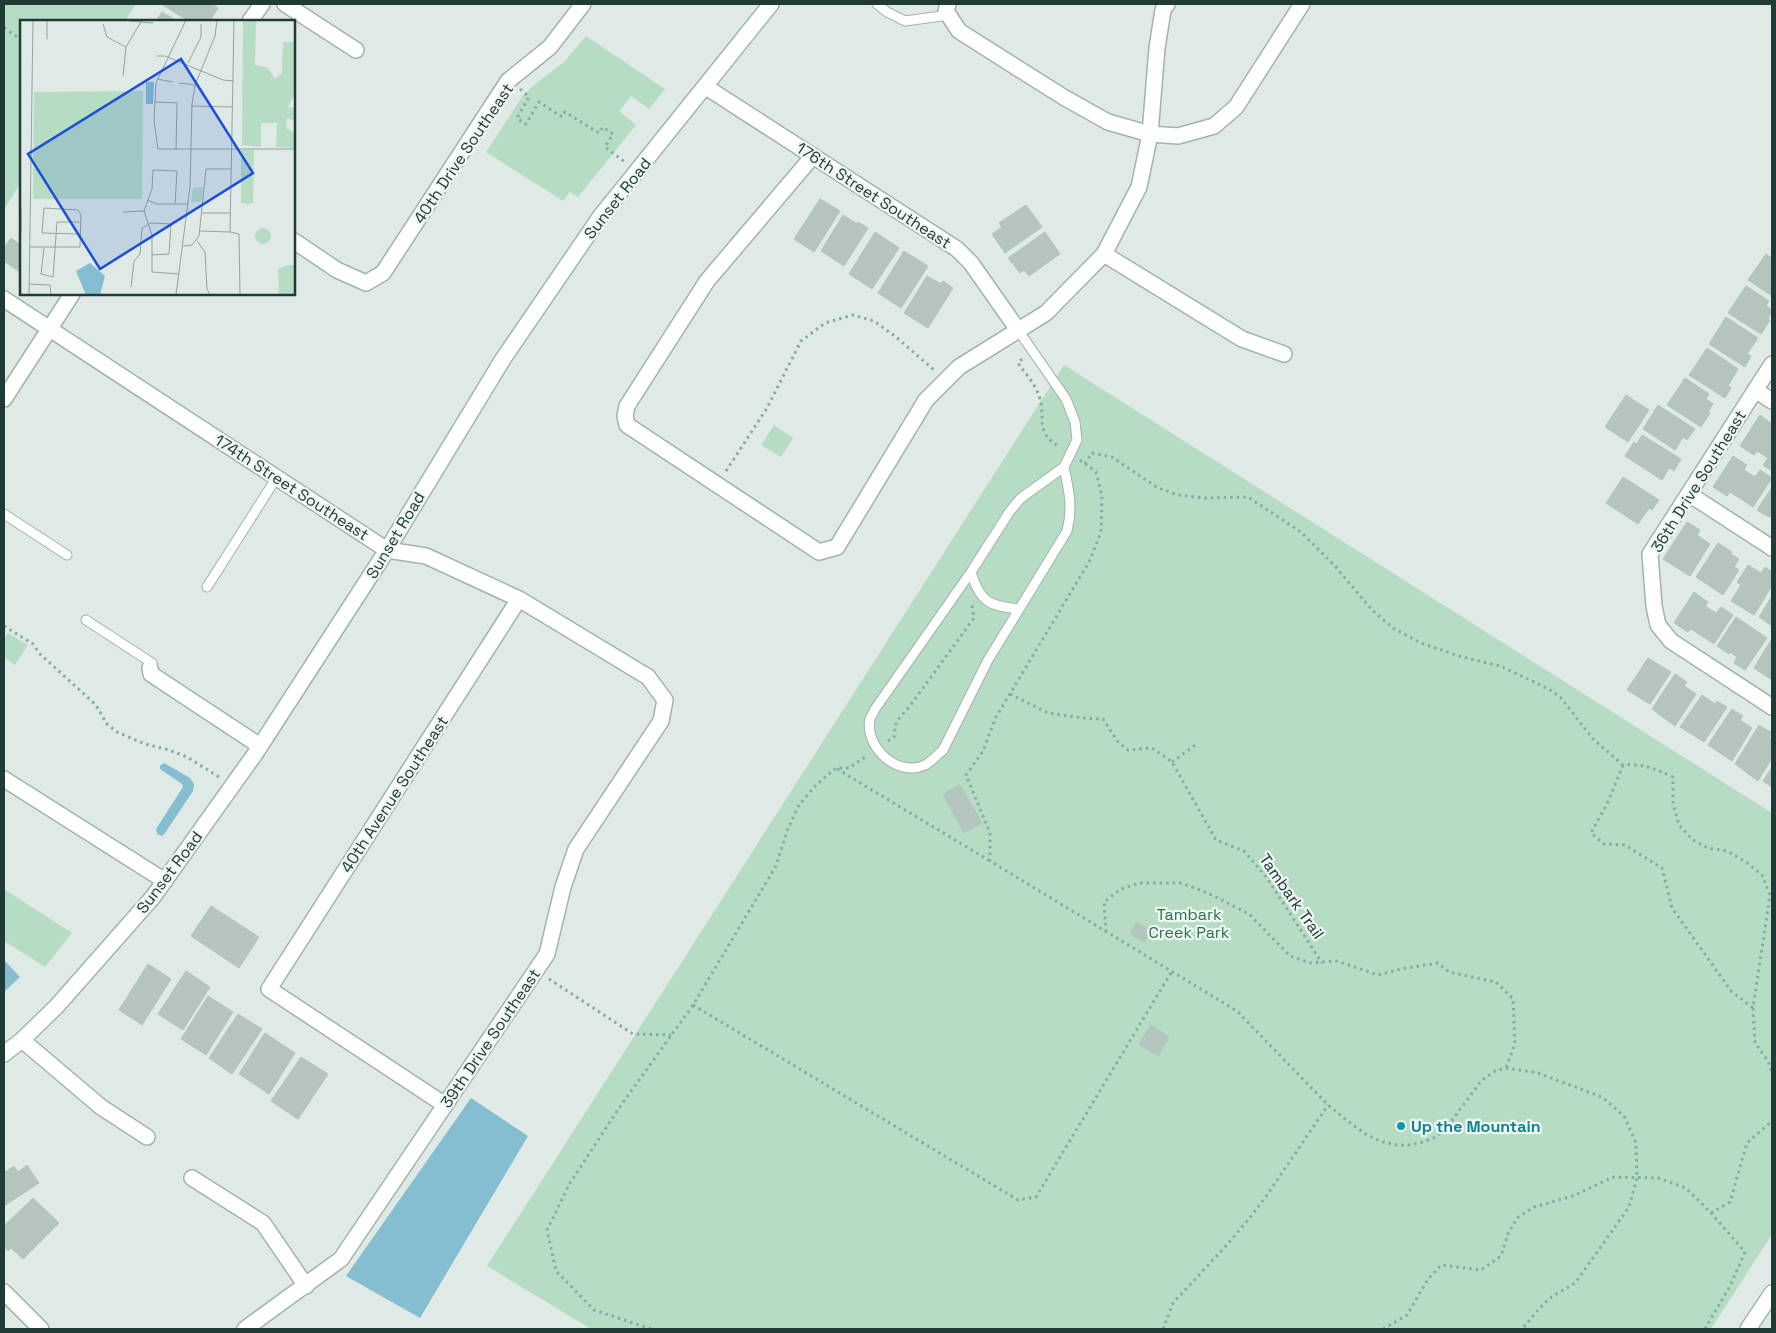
<svg xmlns="http://www.w3.org/2000/svg" width="1776" height="1333" font-family="'Space Grotesk',sans-serif">
<style>
.green{fill:#b7dcc4}
.water{fill:#85bed0}
.building{fill:#b4c5bf;stroke:#b1c4be}
.lines{fill:none;stroke-linecap:round;stroke-linejoin:round}
.lane-casing{stroke:#a2b2ad;stroke-width:11}
.street-casing{stroke:#a2b2ad;stroke-width:18}
.secondary-casing{stroke:#9eb6af;stroke-width:18}
.path{stroke:#7faea3;stroke-width:3;stroke-dasharray:2.5 4;stroke-linecap:butt}
.lane{stroke:#fff;stroke-width:9}
.street{stroke:#fff;stroke-width:15}
.secondary{stroke:#fff;stroke-width:15}
.culture-dot{fill:#0f9aa8;stroke:#eff7f4;stroke-width:2}
.labels{text-anchor:middle;stroke-width:4.5;stroke-linejoin:round;paint-order:stroke}
.street-label{font-size:16px;fill:#203a35;stroke:#eff7f4}
.park-label{font-size:16px;fill:#2a714b;stroke:#eff7f4}
.culture-label{font-size:16px;font-weight:bold;fill:#0d838f;stroke:#eff7f4;text-anchor:start}
.inset-road{fill:none;stroke:#93a49f;stroke-width:1}
.view{fill:#1d4ed8;fill-opacity:0.15;stroke:#1d4ed8;stroke-width:2.5}
.inset-edge{fill:none;stroke:#203a35;stroke-width:2.5}
</style>
<rect width="100%" height="100%" fill="#dfeae6"/>
<!-- green -->
<path class="green" d="M4,4H136L125,21H21V182L4,210Z
M586,36L665,89L649,109L631,96L619,111L636,125L578,197L570,192L563,201L486,152L522,97L534,85L564,62Z
M1064,365L1772,813V1234L1711,1329H591L487,1266Z
M774,425L793,438L781,457L761,445Z
M8,633L28,645L15,665L4,657V640Z
M4,889L72,933L45,967L4,941Z"/>
<!-- water -->
<path class="water" d="M164,763L190,778L194,784L193,791L165,833L162,836L157,834L156,829L183,787L182,784L160,769V766Z
M4,960L20,977L4,992Z
M471,1098L528,1136L420,1318L346,1276Z"/>
<!-- building -->
<path class="building" d="M164,4H212L218,8L210,21H188L163,5Z
M162,12L177,21H156Z
M820,199L840,211L814,252L794,239Z
M1026,205L1042,227L1005,253L992,234L1002,227L999,223Z
M843,215L857,224L858,222L868,228L844,266L821,251Z
M875,232L899,248L872,289L849,274Z
M1045,232L1060,254L1029,276L1024,270L1020,273L1008,258Z
M11,238L21,245V273L4,261V248Z
M904,251L928,266L901,308L878,293Z
M1766,254L1772,258V296L1748,280Z
M927,276L941,284L943,281L953,288L928,328L904,313Z
M1746,286L1769,301L1766,306L1772,310L1768,319L1770,320L1761,334L1728,313Z
M1726,317L1758,338L1747,354L1751,356L1745,367L1709,344Z
M1707,348L1738,369L1728,386L1731,388L1725,398L1689,375Z
M1685,378L1709,394L1706,399L1713,404L1708,412L1710,413L1701,427L1667,405Z
M1626,395L1649,410L1628,442L1605,427Z
M1658,405L1695,429L1687,440L1683,437L1675,450L1643,429Z
M1760,415L1772,424V471L1763,465L1768,458L1757,451L1754,455L1740,446Z
M1642,435L1681,459L1674,471L1669,468L1662,480L1625,456L1634,442L1637,444Z
M1733,456L1747,465L1744,470L1755,477L1760,470L1772,478L1753,507L1730,492L1727,496L1713,487Z
M1623,477L1659,500L1652,510L1649,508L1638,524L1606,503Z
M1772,487V517L1770,516L1769,517L1757,510Z
M1687,522L1700,530L1697,535L1710,544L1690,576L1663,559Z
M1718,543L1732,552L1731,554L1739,559L1734,567L1739,570L1723,595L1696,577Z
M1748,565L1761,573L1765,567L1772,572V586L1754,615L1731,601L1741,585L1737,582Z
M1694,592L1708,602L1705,606L1716,613L1721,607L1733,615L1714,644L1691,629L1688,632L1674,623Z
M1772,596V626L1759,617Z
M1736,617L1767,638L1745,670L1734,663L1737,657L1730,652L1729,654L1717,646Z
M1771,640L1772,641V680L1754,668Z
M1648,658L1671,672L1650,704L1627,690Z
M1675,674L1687,682L1684,686L1696,694L1675,726L1652,709Z
M1702,695L1715,704L1717,701L1727,707L1704,742L1680,727Z
M1732,709L1743,716L1740,720L1752,728L1732,761L1708,745Z
M1759,725L1772,733L1769,737L1772,740V758L1758,781L1735,764Z
M1772,767V787L1763,781Z
M960,785L982,823L964,833L943,794Z
M211,906L259,937L239,968L191,936Z
M1137,922L1151,931L1144,942L1130,934Z
M148,964L171,979L142,1025L119,1010Z
M186,971L210,987L183,1030L158,1014Z
M208,996L233,1012L206,1055L181,1039Z
M238,1014L262,1029L232,1074L209,1058Z
M1151,1025L1169,1037L1158,1056L1139,1044Z
M265,1033L295,1053L269,1094L239,1074Z
M301,1057L328,1074L298,1119L271,1101Z
M27,1165L39,1183L4,1206V1173L14,1166L18,1172Z
M33,1198L59,1223L23,1259L11,1248L8,1251L4,1246V1226Z"/>
<g class="lines">
<!-- lane casing -->
<g class="lane-casing">
<path id="lane" d="M877,4L887,12L905,21L949,15
M1018,330L1066,399L1075,422L1077,440L1064,467L1021,498L1010,511L971,572L875,709C874,712 871,716 870,719C864,746 897,778 925,765C932,761 937,755 943,750L988,660L1067,531C1073,507 1069,491 1064,467
M4,514L67,555
M971,572C980,602 989,606 1019,609
M207,587L277,477
M86,620L152,663L150,668"/>
</g>
<!-- street casing -->
<g class="street-casing">
<path id="street" d="M285,4L356,50
M948,4L946,11L959,31L1065,98L1108,122L1150,134L1178,136L1214,126L1236,107L1302,4
M250,21L262,4
M706,87L957,249L971,263L1018,330
M813,156L707,281L627,406L625,416L627,425L819,552L837,547L926,400L959,367L1046,313L1104,254L1139,187L1150,134L1157,48L1163,10L1167,4
M294,241L337,270L366,283L383,273L508,81L550,47L583,4
M1104,254L1242,339L1284,354
M4,299L387,550L426,556L519,599L648,677L665,700L661,721L576,849L563,887L547,954L341,1259L245,1329
M1772,364L1650,554L1654,606L1658,625L1671,641L1772,707
M1755,390L1772,401
M4,399L72,294
M1689,494L1772,548
M150,668L151,674L260,746
M4,779L165,881
M22,1040L101,1107L147,1137
M445,1105L269,989L519,599
M192,1178L263,1223L306,1286
M4,1292L41,1329"/>
</g>
<!-- secondary casing -->
<g class="secondary-casing">
<path id="secondary" d="M4,1054L22,1040L56,1007L153,897L255,754L387,550L503,359L600,217L771,4
M1748,1329L1772,1293"/>
</g>
<!-- path -->
<path class="path" d="M4,28L21,39
M520,89L529,97L517,118L526,124L539,102L562,117L565,112L599,133L603,127L613,134L605,147L625,162
M1022,359L1018,363C1025,373 1035,384 1039,396C1047,418 1033,430 1059,447
M1080,460L1096,472L1102,496L1101,532L1089,562L996,717L983,751L966,775L990,833V861L1237,1011L1328,1105L1349,1122L1367,1135L1383,1142L1397,1145H1409L1420,1143L1436,1137L1447,1127L1482,1080L1495,1071L1506,1068L1538,1073L1602,1097L1624,1116L1636,1143L1637,1178L1629,1207L1576,1282C1568,1289 1557,1292 1549,1299C1539,1308 1531,1319 1522,1329
M1085,464L1092,453L1112,457L1158,488L1178,495L1205,498L1248,497L1301,532L1334,565L1372,610L1393,628L1421,643L1462,657L1500,666L1528,679L1552,691L1561,698L1594,740L1623,765C1644,764 1654,768 1673,777V803L1679,825L1693,840L1708,848L1727,851L1746,862L1762,875L1770,895L1753,1008L1755,1043L1768,1061L1772,1073
M726,471L767,408L801,341L825,323L853,315L874,321L896,337L934,370
M4,626L33,644L40,654L96,705L107,724L117,732L145,744L169,750L187,757L219,777
M1010,694L1048,713L1083,718L1103,719L1118,742L1128,750L1152,748L1172,762L1216,840L1244,851L1267,878L1322,963
M888,741L894,737L896,722L910,706L974,618L972,605
M1172,762L1198,743
M1623,765L1608,802L1591,833L1604,844L1625,845L1662,868L1672,908L1731,991L1753,1008
M837,769L990,861
M1106,932L1104,902L1121,889L1140,883H1181L1208,893L1249,914L1290,956L1310,963L1337,961L1378,975L1401,969L1438,963L1449,972L1496,982L1513,999L1515,1044L1506,1068
M549,979L633,1034L671,1035
M693,1005L1018,1200L1036,1197L1172,971
M1711,1213L1730,1202L1747,1143L1772,1121
M651,1329L594,1310L556,1271L547,1230L570,1183L619,1108L693,1005L776,866L787,831L799,805L816,785L836,768H849L868,755
M1163,1329L1173,1303L1224,1248L1248,1220L1267,1195L1328,1105
M1383,1329L1407,1315L1428,1279L1441,1265L1481,1270L1501,1256L1508,1234L1517,1218L1534,1207L1573,1196L1613,1177L1658,1178L1686,1188L1711,1213L1745,1252L1730,1286L1705,1329"/>
<!-- lane -->
<use href="#lane" class="lane"/>
<!-- street -->
<use href="#street" class="street"/>
<!-- secondary -->
<use href="#secondary" class="secondary"/>
</g>
<!-- markers -->
<circle class="culture-dot" cx="1401" cy="1126" r="5"/>
<g class="labels">
<!-- street labels -->
<g class="street-label">
<text transform="translate(463 153) rotate(-56)" y="6">40th Drive Southeast</text>
<text transform="translate(874 195) rotate(33)" y="6">176th Street Southeast</text>
<text transform="translate(617 198) rotate(-52)" y="6">Sunset Road</text>
<text transform="translate(1698 481) rotate(-58)" y="6">36th Drive Southeast</text>
<text transform="translate(292 487) rotate(33)" y="6">174th Street Southeast</text>
<text transform="translate(395 535) rotate(-59)" y="6">Sunset Road</text>
<text transform="translate(394 794) rotate(-57)" y="6">40th Avenue Southeast</text>
<text transform="translate(169 872) rotate(-53)" y="6">Sunset Road</text>
<text transform="translate(1292 896) rotate(55)" y="6">Tambark Trail</text>
<text transform="translate(490 1038) rotate(-56)" y="6">39th Drive Southeast</text>
</g>
<!-- park labels -->
<g class="park-label">
<text x="1189" y="920">Tambark<tspan x="1189" dy="18">Creek Park</tspan></text>
</g>
<!-- culture labels -->
<g class="culture-label">
<text x="1411" y="1132">Up the Mountain</text>
</g>
</g>
<!-- overview -->
<g transform="translate(20 20)">
<rect width="275" height="275" fill="#dfeae6"/>
<path d="M223,0H236L235,45L248,48L255,59L262,53L263,22H275V73L268,87L275,88V101L267,98L266,108L275,113V128L256,127L257,103H241V127L222,125ZM123,71L122,179H13L14,72ZM221,130H234L233,183L228,184L221,183ZM183,167L181,182H171L173,168ZM235 216a8 8 0 1 1 16 0a8 8 0 1 1-16 0ZM268,245H275V274H259L258,249Z" fill="#b7dcc4"/>
<path d="M126,62H134L133,84H126ZM70,243L85,256L80,275H66L56,251Z" fill="#85bed0"/>
<path class="inset-road" d="M166,0L136,63L134,101L138,129H275M214,0L210,212L219,214L220,274M109,1L133,3M83,4L87,17L106,27M27,19V0M137,36H145L203,60L214,61M168,43L181,17V4M103,56L106,27L122,0M137,59L153,62M159,63L175,65M135,82L157,83L156,130M171,86L213,87M275,129V171M127,180L137,184H168M155,184L157,151L133,150L132,169L124,191L132,215V252L159,254M1,189V212M103,192L124,191M182,193H210M180,211L210,212M177,221L185,232L187,269L190,275M163,226L172,225L179,216L186,149H211M10,227H60L61,195L58,190L24,188L22,213L61,214M24,228L21,254L33,257L37,202H61M9,264L30,265L31,275M111,267L114,241L120,234L122,208L131,203L151,204L149,234L132,235M9,275L13,0M156,275L170,167L172,84L175,65L195,16L197,0"/>
<path class="view" d="M161,39L233,153L80,249L8,134Z"/>
<rect width="275" height="275" class="inset-edge"/>
</g>
<!-- border -->
<rect width="1776" height="1333" fill="none" stroke="#203a35" stroke-width="10"/>
</svg>
